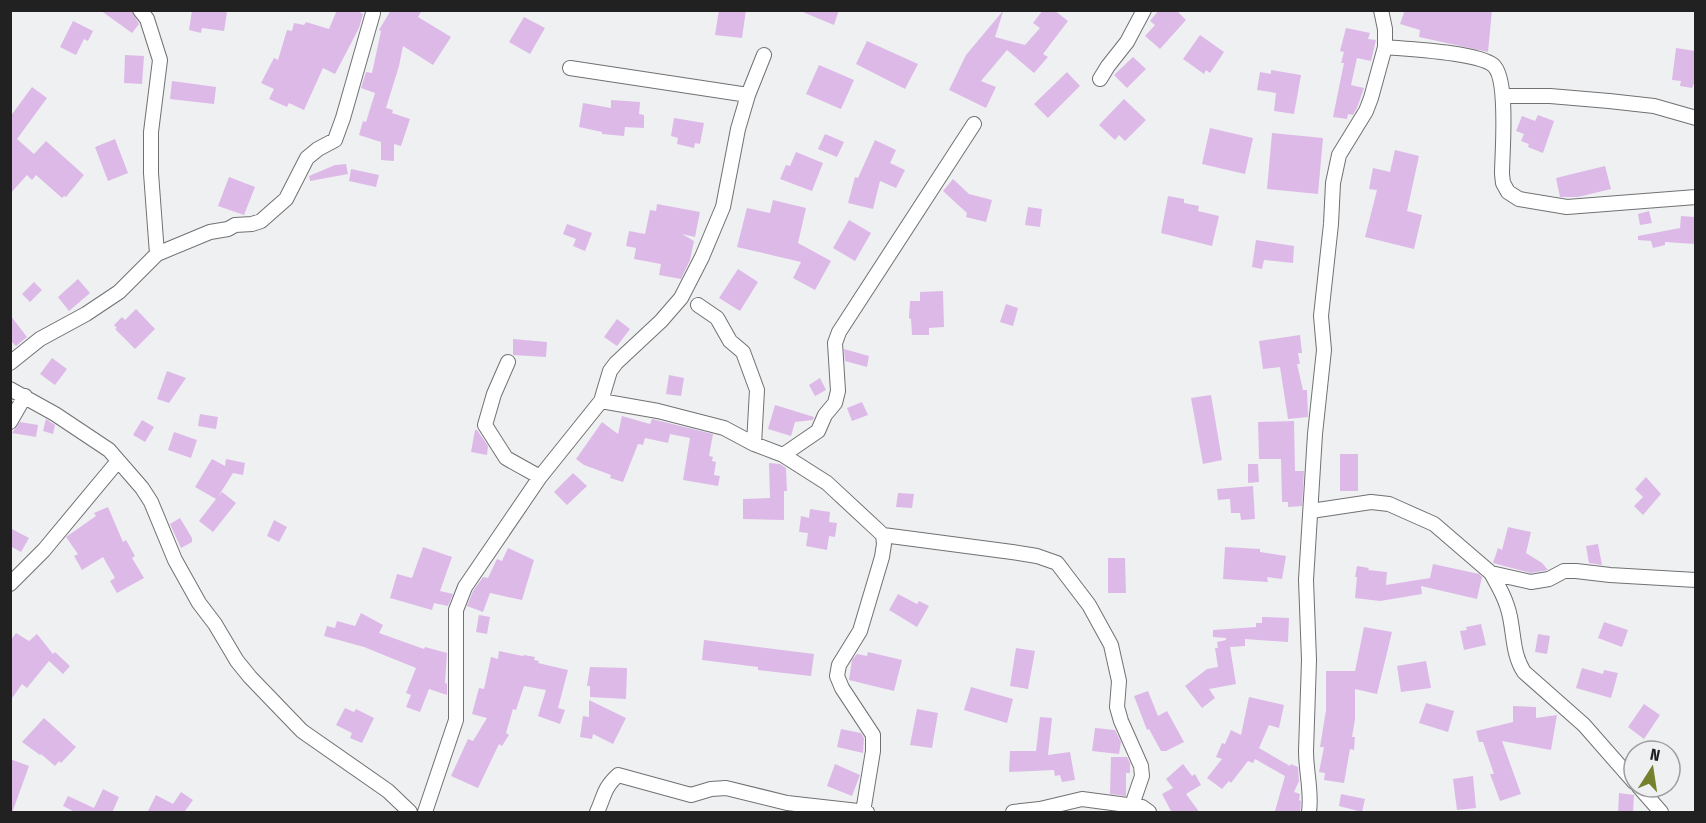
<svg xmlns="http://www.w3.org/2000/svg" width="1706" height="823" font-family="'Fira Sans Condensed',sans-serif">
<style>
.building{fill:#ddb9e8}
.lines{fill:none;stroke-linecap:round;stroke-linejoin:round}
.minor-casing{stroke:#707173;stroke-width:16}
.minor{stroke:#fff;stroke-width:14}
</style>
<rect width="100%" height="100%" fill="#eff0f2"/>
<!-- building -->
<path class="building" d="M100,10H131L139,24L132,33Z
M192,10H222L227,13L224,31L202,28L201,33L189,30Z
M337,10H356L363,14L359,28L335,74L323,68L304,110L289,103L287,107L269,99L274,89L261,83L274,58L278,60L287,30L292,31L294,23L304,25L306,22L329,29Z
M391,10H422L418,17L451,37L433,65L403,46L399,66L386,108L393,110L392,113L410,119L401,146L394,144V161L381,160V142L359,135L363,121L366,122L375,93L361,88L366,72L372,73L381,31L379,30Z
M719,10H746L742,38L715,35Z
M798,10H839L834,25Z
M1043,10H1054L1068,21L1043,54L1048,57L1034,73L1007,50L981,81L996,87L986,108L949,90L966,55L1002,12H1003L995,37L1025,45L1040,28L1033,23Z
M1159,10H1176L1186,20L1160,49L1145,36L1155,25L1150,21Z
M1405,10H1492L1488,52L1419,37L1420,30L1400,24Z
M524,17L545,28L530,54L509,42Z
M73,21L93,31L88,41L84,39L76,55L60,47Z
M1346,28L1370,33L1368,39L1376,40L1371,61L1357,58L1351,85L1364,88L1357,108L1353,115L1348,114L1347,119L1333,117L1344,63H1341L1344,52L1340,51Z
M1200,35L1224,52L1210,73L1206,70L1204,74L1183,59Z
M867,41L918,64L905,89L856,64Z
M1676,48L1695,51V83H1694L1692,88L1680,86L1681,81L1672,80Z
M125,55L144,56L142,84L124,83Z
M1133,57L1146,69L1127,88L1114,75Z
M819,65L854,80L841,109L806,94Z
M1271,70L1301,75L1294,114L1274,111L1276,93L1257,90L1260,72L1271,74Z
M1067,72L1080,86L1048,118L1034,104Z
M172,81L216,87L214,104L170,99Z
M32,87L47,98L17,139L34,154L46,141L84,175L66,197L64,196L62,198L36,175L32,180L27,175L10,194V117Z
M1124,99L1146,120L1125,141L1119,135L1115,140L1099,125Z
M611,100L640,102L639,114L644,115V128L625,127L624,136L602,134V132L579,127L583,103L611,108Z
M1538,115L1554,121L1543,153L1528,147L1529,144L1521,141L1524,134L1516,131L1522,116L1535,121Z
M674,118L704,123L700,144L695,143L694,148L677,144L678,138L671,136Z
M1210,128L1253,138L1245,174L1202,164Z
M1272,133L1323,138L1318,194L1267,189Z
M825,134L844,142L837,157L818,149Z
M115,139L128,173L108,181L95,147Z
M875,140L896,150L890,163L905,170L896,188L880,181L873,209L848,203L855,177L858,178Z
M1395,150L1419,156L1407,211L1422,215L1414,249L1365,237L1377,190L1369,189L1373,168L1390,172Z
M796,152L823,163L812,191L780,179L786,165L790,166Z
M346,164L348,174L310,181L309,176L335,165Z
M1605,166L1611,189L1578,197H1560L1556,178Z
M351,169L379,175L376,187L349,181Z
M229,177L255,187L244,215L218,206Z
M953,179L969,194L992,200L986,222L966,217L967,213L943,191Z
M1168,196L1184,199V203L1199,206L1198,211L1219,216L1212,246L1161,233Z
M773,200L806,208L798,243L831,261L815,290L793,278L801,262L737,247L747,208L770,213Z
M657,204L700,212L695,237L682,234L694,241L690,260L681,279L659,275L661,264L634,259L636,248L626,246L629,231L645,234L650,210L656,211Z
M1028,207L1042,209L1040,227L1025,225Z
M1649,211L1652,223L1640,225L1638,214Z
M1681,216L1695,217V244L1665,242V245L1653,248L1651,241L1638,240V236L1680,228Z
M849,220L871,233L855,261L833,248Z
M567,224L592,233L585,251L573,246L576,239L563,234Z
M1256,240L1294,246L1293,263L1264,260L1262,269L1252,267Z
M738,269L758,282L740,311L719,298Z
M78,279L90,293L69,311L58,297Z
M34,282L42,290L30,302L22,294Z
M943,291L944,327L929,328V335H912L911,319L909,318L910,301H920V292Z
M1006,304L1018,308L1013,326L1000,322Z
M136,309L155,329L135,349L115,329L117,328L114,325L122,317L125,320Z
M10,315L27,337L16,346L10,340Z
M617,319L630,329L617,346L604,337Z
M1300,335L1302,353H1298L1300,364H1297L1303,390H1307L1308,417L1288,419L1280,367L1263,369L1259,341Z
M513,339L547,342L546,357L513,355Z
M844,349L869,356L867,367L845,361Z
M52,358L67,369L55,385L40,374Z
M167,371L186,378L169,403L157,399Z
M669,375L684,378L681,396L666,394Z
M820,378L826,390L815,396L809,385Z
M1211,395L1222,460L1203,464L1191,398Z
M862,402L868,415L852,421L847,408Z
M775,405L814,417L813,420L795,422L791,436L768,429Z
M200,414L218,417L216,429L198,426Z
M622,416L650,424L652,419L656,420L713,434L709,456L713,457L712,461L716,462L714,475L720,476L718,486L683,480L690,438L670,434L668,443L645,438L643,445L638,444L623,482L610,478L611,475L584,465L576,459L602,422L618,434Z
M46,419L55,425L53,434L43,431Z
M142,420L154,427L145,442L133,435Z
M1294,421L1295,471H1304L1302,506L1288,507V502H1282L1281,459H1259L1258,422Z
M20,422L38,425L36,437L12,433Z
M475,430H477L488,446L487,455L471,452Z
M174,432L197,440L191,458L168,450Z
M1340,454H1358V491H1340Z
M212,459L225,466L226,459L245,463L243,475L233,473L218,497L222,492L236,503L213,532L199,521L216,499L195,487Z
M769,463L780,464L786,468L787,491H784V520L743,519V499L770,498Z
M1248,464H1258L1259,482L1248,483Z
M573,473L587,486L567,505L554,492Z
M1646,477L1661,494L1643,515L1634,506L1643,497L1635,489Z
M1253,486L1255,519L1241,520L1240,513H1231L1230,499L1218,500L1217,489Z
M898,493L914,494L912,508L896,507Z
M108,507L123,542L126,540L135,556L132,558L144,578L117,593L110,581L115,578L103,557L82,570L74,556L78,554L66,537L96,516L94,513Z
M810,509L830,512L829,522L837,523L835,537L829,536L827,550L806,546L808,533L799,532L801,516L809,518Z
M180,518L192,538V542L181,548L170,524Z
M274,520L287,527L279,542L267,536Z
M1508,527L1531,532L1526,553L1542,563L1548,570L1531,573L1493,563L1498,548L1502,550Z
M10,528L29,538L21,552L10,546Z
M1598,544L1602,565L1589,563L1586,546Z
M423,547L452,557L440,591L453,594L448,606L434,603L432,610L390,598L397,574L412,578Z
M1225,547L1260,549V552L1286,556L1282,579L1267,577L1268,582L1223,579Z
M508,548L534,560L522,600L490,593L483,612L467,606L473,591L483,577L488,578L497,559L502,561Z
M1108,558H1125L1126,593H1108Z
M1433,564L1479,574L1482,577L1477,599L1421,586L1422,594L1380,601L1355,598L1357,577H1355L1357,566L1369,568L1368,570L1387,572L1386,585L1430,578Z
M898,594L917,604L919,601L929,606L917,627L889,610Z
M361,613L383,625L379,633L424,649L425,647L447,653L445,683L447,684V695L429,689L420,712L406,707L411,695L406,693L416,668L364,647L324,636L327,626L335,628L337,621L355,626Z
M479,615L490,617L487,634L476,632Z
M1262,617L1289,618L1288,642L1245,639V646L1230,647L1236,684L1209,689L1215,698L1202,708L1185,686L1207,669L1218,667L1215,648H1218L1217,642L1226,640V638L1213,637V630L1256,627V623H1262Z
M1604,622L1628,630L1622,647L1598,638Z
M1481,624L1486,645L1464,650L1460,631L1467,630L1466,627Z
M1364,627L1392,632L1377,694L1355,689V719L1352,737H1355L1354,750L1350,749L1344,783L1324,780L1325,773L1319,772L1324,747H1320L1326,710V671H1355Z
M16,633L29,641L37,634L53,654L55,652L70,666L63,674L49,661L27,688L22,684L10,701V641Z
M1538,634L1550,636L1547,654L1535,652Z
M704,640L814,654L811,676L758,670V667L702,660Z
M1016,648L1035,651L1028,689L1010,686Z
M499,651L523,656L524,655L535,657L534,660L539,661L538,663L568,670L558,708L565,710L560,724L538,716L546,690L524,686L516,710L513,709L506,733L509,735L502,746L499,744L478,788L451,776L468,739L473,741L487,718L472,714L479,688L484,689L491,657L498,659Z
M868,652L902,660L894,691L849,680L852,660L857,654L867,656Z
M1426,661L1431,688L1401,692L1397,666Z
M590,667L627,668L626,699L590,697V686H587Z
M1582,668L1603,674L1604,670L1618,673L1611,698L1576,688Z
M971,687L1013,699L1007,723L964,710Z
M1148,691L1158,716L1167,711L1184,742L1166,751H1161L1149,729L1147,730L1134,696Z
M1249,697L1284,705L1279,728L1269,725L1259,748L1290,766L1291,764L1298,767L1299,781L1294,792L1300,794L1299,800L1301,801L1300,813L1275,811L1285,776L1255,759L1253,763L1248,761L1231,783L1229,781L1222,789L1207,778L1222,759L1216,757L1222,743L1225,744L1231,730L1241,735Z
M589,700L626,718L613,744L593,734L592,739L580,737L583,716L589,717Z
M1426,703L1454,711L1448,732L1419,723Z
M1644,704L1660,715L1644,739L1628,727Z
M1513,706L1536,707V718L1557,715L1551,750L1502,741L1521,794L1500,801L1490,774H1494L1483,742H1479L1476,731L1513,722Z
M345,708L354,712L356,709L374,718L362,743L350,738L352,733L336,725Z
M917,709L938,713L932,748L910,745Z
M1040,717L1052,718L1048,755L1070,752L1075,780L1062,782L1060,775L1055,776L1054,770L1009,772L1010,751H1036Z
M44,718L76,747L61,763L59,761L55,766L41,754L40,755L22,742Z
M1095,728L1115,730L1121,742L1119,754L1092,751Z
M841,729L861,733L864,738L863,753L837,747Z
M1111,757H1127L1130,763V773H1126V796L1110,794Z
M10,759L29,766L12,813L10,812Z
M835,764L860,775L852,796L827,786Z
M1183,764L1192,776L1195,774L1201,785L1186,794L1200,813H1172L1162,794L1173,788L1166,779Z
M1473,776L1476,808L1457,810L1453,779Z
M103,789L119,797L112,813H77L63,806L68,796L94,808Z
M181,792L193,800L185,811L188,813H147L156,795L173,804Z
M1619,793L1634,795L1633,813H1618Z
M1341,794L1365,799L1362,812L1339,806Z"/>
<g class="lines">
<!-- minor casing -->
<g class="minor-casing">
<path id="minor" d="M140,10L147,19L160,60L151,132V173L157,254
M1385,47C1408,49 1477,52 1493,65C1509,78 1502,153 1502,174L1503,183L1508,192L1519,199L1567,207L1696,197
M570,68L748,95
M1100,79L1108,66L1127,42L1144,10
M1504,96H1550L1609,101L1654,106L1696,118
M698,305L717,318L730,341L743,352L757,390L754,444
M508,362L494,394L485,425L506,458L540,477
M10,363L40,339L86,314L119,292L157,254L210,232L228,229L235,225L252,224L261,221L286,199L307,158L318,149L335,140L343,118L373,13
M10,389L55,414L109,450L142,488L151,502L175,560L199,603L215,624L237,661L250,677L302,731L388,791L410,812
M601,401L658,411L724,428L754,444L783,455L827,483L883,535L884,544L882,557L860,631L839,665L837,676L842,688L873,735V751L863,812
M10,422L25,396
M783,455L818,431L825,415L835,403L838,391L835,343L839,332L974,124
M1311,511L1371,502L1389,504L1434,524L1491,573L1531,582L1549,579L1564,571H1576L1610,575L1696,580
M883,535L1012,552L1037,556L1057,563L1089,605L1111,645L1119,681L1117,707L1121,721L1141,766L1142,776L1132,805
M1491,573C1499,587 1507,601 1510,617C1514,636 1513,655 1524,672L1584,725L1634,782
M10,584L44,550L118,461
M1639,787L1661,812
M425,812L456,720V610L465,587L540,477L601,401L610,371L616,363L661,321L681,298L702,257L723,207L738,129L748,95L764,55
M597,812C605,795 603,789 618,775L691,795L711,789L726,788L787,803L867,812
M1013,812L1040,809L1082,799L1142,807L1149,812
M1309,812C1312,792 1306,772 1306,751L1309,660L1306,580L1315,434L1324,350L1321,316L1331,224L1333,183L1339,155L1366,111L1371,98L1385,47V29L1381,10"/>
</g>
<!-- minor -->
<use href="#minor" class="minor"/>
</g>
<!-- border -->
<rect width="1706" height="823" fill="none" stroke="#212122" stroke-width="24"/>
<!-- north arrow -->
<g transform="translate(1652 769) rotate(12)"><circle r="28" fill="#eff0f2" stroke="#9d9d9f" stroke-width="1.5"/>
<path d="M0-4.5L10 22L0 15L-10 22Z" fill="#76812d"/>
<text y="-9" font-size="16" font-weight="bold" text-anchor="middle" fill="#212122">N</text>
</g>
</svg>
